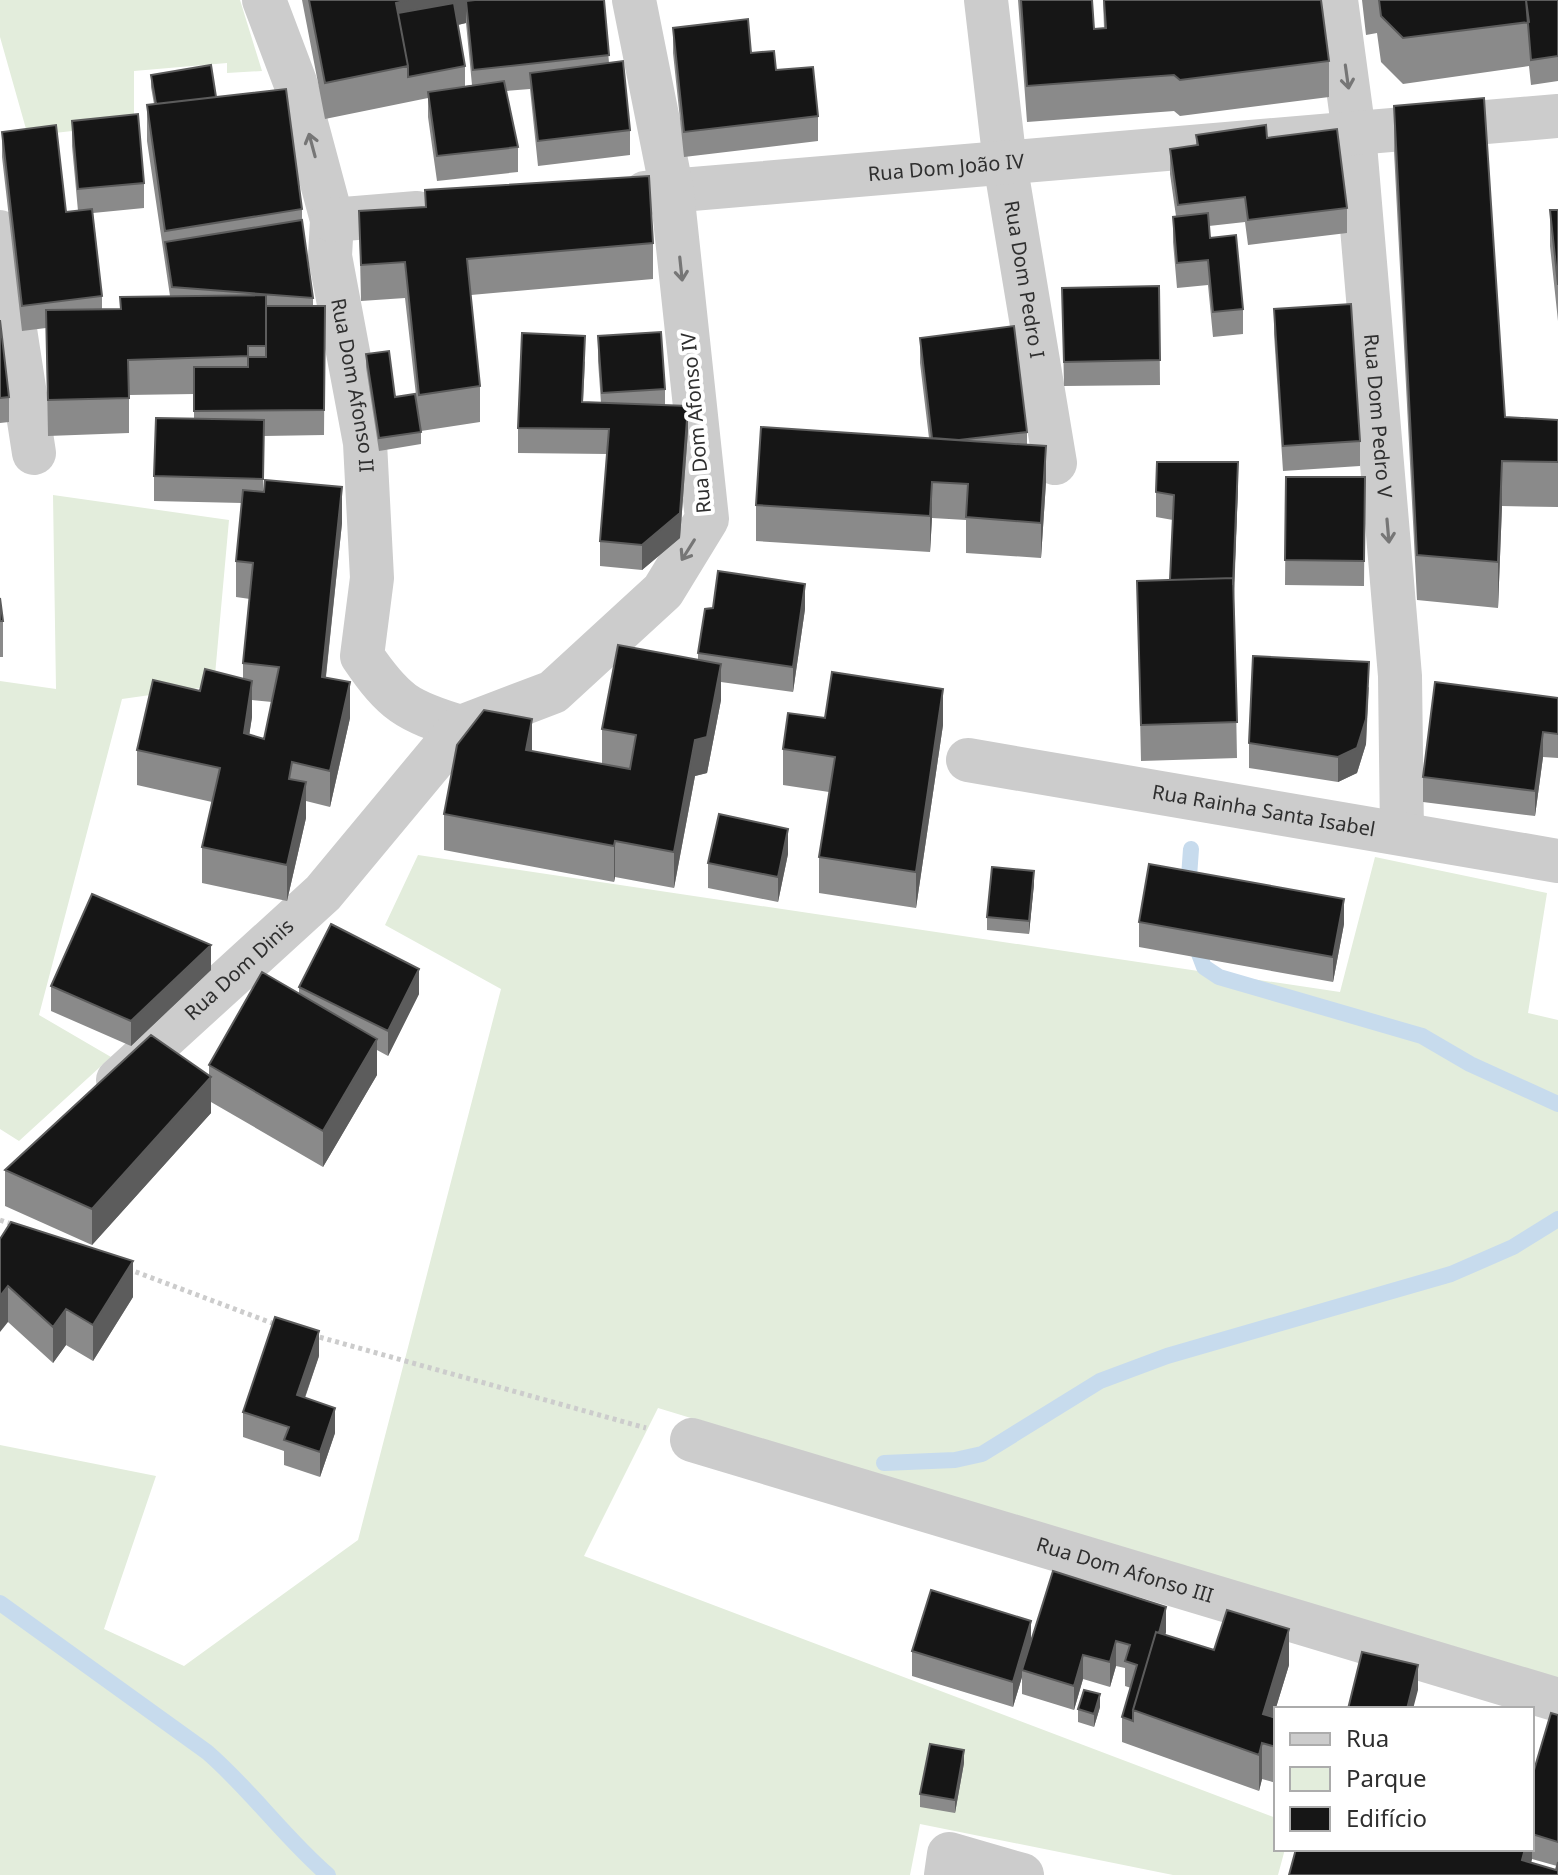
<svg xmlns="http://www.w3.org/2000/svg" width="1558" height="1875" font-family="'Noto Sans',sans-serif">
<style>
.green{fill:#e3eddc}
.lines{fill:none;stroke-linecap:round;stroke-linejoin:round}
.stream{stroke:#c7dbed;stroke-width:16}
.path{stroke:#ccc;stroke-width:5;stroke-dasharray:4 4;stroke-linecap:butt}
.minor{stroke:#ccc;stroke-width:44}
.wall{fill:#8a8a8a;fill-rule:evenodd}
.shaded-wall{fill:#5c5c5c}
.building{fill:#161616;stroke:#5c5c5c;stroke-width:2}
.oneway{stroke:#767676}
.labels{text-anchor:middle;stroke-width:8;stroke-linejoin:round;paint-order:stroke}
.street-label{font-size:20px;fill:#2f2f2f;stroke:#fff}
</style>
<rect width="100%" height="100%" fill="#fff"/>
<!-- green -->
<path class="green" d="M0,0H240L262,71L227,73V63L134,71V124L28,136L0,37Z
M53,495L229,520L214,686L122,699L39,1015L111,1057L19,1141L0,1129V681L56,689Z
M418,855L1340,992L1375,857L1547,893L1528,1013L1558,1020V1681L658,1408L584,1556L1276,1818V1849H1285L1278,1875H1173L920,1824L910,1875H0V1445L156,1476L104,1629L184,1666L358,1540L501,989L385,925Z"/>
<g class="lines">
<!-- stream -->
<path class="stream" d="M1188,891L1191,849
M1193,938L1204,967L1219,977L1422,1036L1470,1064L1558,1104
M884,1463L955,1460L982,1454L1100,1381L1167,1356L1451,1274L1513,1247L1558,1219
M0,1603L207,1752C251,1790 284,1837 328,1875"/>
<!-- path -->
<path class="path" d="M0,1220L14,1225
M128,1269L280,1326
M312,1335L646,1428"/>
<!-- minor -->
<g class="minor">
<path id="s1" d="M264,0L295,82L332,220L330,256L365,443L372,578L362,656C394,703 407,711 461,727"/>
<path id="s2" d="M986,0L1005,163L1055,463"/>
<path id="s3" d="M1336,0L1354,133L1400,676L1402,833"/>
<path id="s4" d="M645,193L1558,116"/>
<path d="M332,220L417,213"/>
<path d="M0,232L34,453"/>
<path id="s5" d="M968,760L1558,861"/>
<path id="s6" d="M118,1080L323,893L461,727L553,692L663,591L707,519L672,191L634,0"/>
<path id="s7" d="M692,1440L1558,1700"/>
<path d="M946,1875L949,1854L1022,1875"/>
</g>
</g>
<!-- wall -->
<path class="wall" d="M302,0H604L609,63L630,130V155L538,166L530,89L506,91L518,147V172L437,181L428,117V98L325,119ZM466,23L472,85L465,86V66L458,25Z
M1018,0H1092L1094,29L1104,28L1103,0H1321L1329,61V97L1180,116L1174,111L1027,122Z
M1362,0H1558V81L1531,85L1529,66L1403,84L1381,62L1377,33L1366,35Z
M673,28L751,53L776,70L818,116V141L684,157L673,53Z
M151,75L216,97L302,209V220L313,298V306H325L324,435L264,436L263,492L342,523L326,677L350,718L330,807L306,801V818L287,901L202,883V847L212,802L137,785V750L200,691L243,679V663L250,599L236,597V561L242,503L154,501V476L194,419V394L129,395V433L48,436L46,328L22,331L2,157V132L66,212L78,211L72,146V121L144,183V208L93,213L102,296V309H120L170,296L147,141V105L154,104L151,87ZM252,700L272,702L264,739L249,735L252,717Z
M1394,106L1505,417L1558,420V507L1502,506L1498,608L1417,600L1394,151Z
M1196,135L1267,138L1347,208V233L1248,245L1245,222L1209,226L1210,238L1243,309V334L1213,337L1208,285L1177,288L1173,242V217L1176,216L1170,174V149L1196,146Z
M425,190L653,243V279L471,295L480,386V422L421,431V444L379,451L366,367V354L395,397L416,395L405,298L361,301L359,211L425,207Z
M1550,210H1558V321L1550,246Z
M1159,286L1160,385L1064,386L1062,288Z
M1274,309L1360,441V466L1283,471L1274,334Z
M0,320L9,397V422L0,423Z
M598,336L665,389V405L688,431L680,538L642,570L600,566V541L607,454L518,453V428L585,361L583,402L601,403L598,361Z
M920,338L1027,432V445L1046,482L1041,558L966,553V520L932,518L930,552L756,541V505L929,438L920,363Z
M1286,477H1365L1364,586L1285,585Z
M1238,487L1234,599L1237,758L1141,761L1137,581L1170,580L1173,520L1156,517V492Z
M0,598L3,621V657H0Z
M805,609L793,692L721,682V700L707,773L695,776L674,888L615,877L614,882L444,850V814L532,751L602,764V729L698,659V653Z
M1369,687L1366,744L1357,773L1338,782L1249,768V743Z
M1558,698V758L1543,757L1535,816L1423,802V777Z
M825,718L943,725L916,908L819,893V857L829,792L783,785V749Z
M788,854L778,902L708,888V863Z
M1034,884L1029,934L987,930V917Z
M1139,922L1344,924L1333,982L1139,947Z
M211,970L131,1046L51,1011V986Z
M299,987L419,994L388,1056L377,1050V1075L323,1167L211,1102V1113L92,1245L5,1206V1170L209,1076V1065L299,994Z
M0,1239L133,1297L93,1361L66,1345L53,1363L8,1322Z
M319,1356L305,1398L335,1433L320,1477L284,1465V1451L243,1437V1412Z
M1166,1632L1165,1635L1214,1650L1289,1665L1273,1717L1276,1718V1783L1262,1779L1259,1791L1122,1742V1717L1131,1688L1125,1686V1668L1116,1666L1110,1687L1083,1679L1074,1710L1022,1694V1677L1013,1707L912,1676V1651L1031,1640Z
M1100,1707L1094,1727L1078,1722V1709Z
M1558,1715V1875L1296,1849H1532V1777ZM1532,1859L1557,1866L1556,1870L1531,1863Z
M964,1763L955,1813L920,1807V1794Z"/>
<!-- shaded-wall -->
<path class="shaded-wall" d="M408,0H481L466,1V23L400,38L396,3Z
M688,406V431L680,538L642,570V545Z
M1046,446V482L1041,558V523Z
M1502,461V506L1498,608V562Z
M1238,462V487L1233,614V589Z
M932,482V518L930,552V516Z
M342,487V523L322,712V677Z
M805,584V609L793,692V667Z
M1369,662L1366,744L1357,773L1338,782V757Z
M721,664V700L707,773L695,776L674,888V852L695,740Z
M252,681V717L244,769V733Z
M350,682V718L330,807V771Z
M943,689V725L916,908V872Z
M532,719V755L526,750Z
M1543,732V757L1535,816V791Z
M306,782V818L287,901V865Z
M788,829V854L778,902V877Z
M615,841V877L614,882V846Z
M1034,871V884L1029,934V921Z
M1344,899V924L1333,982V957Z
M211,945V970L131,1046V1021Z
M419,969V994L388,1056V1031Z
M377,1039V1075L323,1167V1131Z
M211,1077V1113L92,1245V1209Z
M133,1261V1297L93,1361V1325Z
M8,1286V1322L0,1332V1296Z
M66,1309V1345L53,1363V1327Z
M319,1331V1356L297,1420V1395Z
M335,1408V1433L320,1477V1452Z
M1166,1607V1632L1142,1713L1136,1711Z
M1031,1621V1646L1022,1670V1677L1013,1707V1682Z
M1289,1629V1665L1265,1744L1263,1714Z
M1116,1641V1666L1110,1687V1662Z
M1083,1655V1679L1074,1710V1686Z
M1418,1665V1690L1413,1709H1407Z
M1100,1694V1707L1094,1727V1714Z
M1262,1743V1779L1259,1791V1755Z
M964,1750V1763L955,1813V1800Z
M1525,1849H1532V1859L1527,1875L1522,1860Z"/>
<!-- building -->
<path class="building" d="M309,0H408L396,3L408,66L325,83Z
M475,0H604L609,55L473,70L466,1Z
M1021,0H1092L1094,29L1106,28L1104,0H1321L1329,61L1180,80L1174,75L1027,86Z
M1379,0H1526L1529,22L1403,38L1381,16Z
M1526,0H1558V56L1531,60Z
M454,3L465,66L408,77V66L398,13Z
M748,19L751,53L774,51L776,70L813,67L818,116L684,132L673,28Z
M623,61L630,130L538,141L530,73Z
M211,65L216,97L156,104L151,75Z
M504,81L518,147L437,156L428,92Z
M286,89L302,209L165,231L147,105Z
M1484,98L1505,417L1558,420V462L1502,461L1498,562L1417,555L1394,106Z
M138,114L144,183L78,189L72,121Z
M56,125L66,212L92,209L102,296L22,306L2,132Z
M1266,125L1267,138L1337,129L1347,208L1248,220L1245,197L1178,205L1170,149L1198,145L1196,135Z
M649,176L653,243L467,259L480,386L419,395L405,262L361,265L359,211L426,207L425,190Z
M1550,210H1558V285Z
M1208,213L1210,238L1236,235L1243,309L1213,312L1208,260L1177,263L1173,217Z
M302,220L313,298L172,287L165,242Z
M1159,286L1160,360L1064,362L1062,288Z
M266,295V346H248V356L128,360L129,398L48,400L46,310L121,309L120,297Z
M1351,304L1360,441L1283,446L1274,309Z
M266,306H325L324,410L194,411V367H248V357H266Z
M0,320L9,397L0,398Z
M1014,326L1027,432L959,440L932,438L920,338Z
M661,332L665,389L602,393L598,336Z
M522,333L585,336L582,402L688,406L680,513L642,545L600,541L609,429L518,428Z
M389,351L395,397L415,394L421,432L379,438L366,354Z
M156,418L264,420L263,479L154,476Z
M761,427L1046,446L1041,523L966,517L968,484L932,482L930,516L756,505Z
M1157,462H1238L1233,585V578L1170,580L1174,495L1156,492Z
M1286,477H1365L1364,561L1285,560Z
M265,480L342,487L322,677L350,682L330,771L292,762L289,779L306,782L287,865L202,847L220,768L137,750L153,680L200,691L205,669L252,681L244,733L264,739L279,667L243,663L253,563L236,561L243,490L264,492Z
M718,571L805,584L793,667L698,653L705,609L713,608Z
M1233,578L1237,722L1141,725L1137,581Z
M0,598L3,621H0Z
M618,645L721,664L707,737L695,740L674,852L615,841L614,846L444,814L457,745L484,710L532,719L526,750L630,769L636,735L602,729Z
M1253,656L1369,662L1366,719L1357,748L1338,757L1249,743Z
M832,672L943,689L916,872L819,857L835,757L783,749L788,713L825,718Z
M1435,682L1558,698V734L1543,732L1535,791L1423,777Z
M719,814L788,829L778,877L708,863Z
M1149,864L1344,899L1333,957L1139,922Z
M992,867L1034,871L1029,921L987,917Z
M92,894L211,945L131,1021L51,986Z
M331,924L419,969L388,1031L299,987Z
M262,972L377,1039L323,1131L209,1065Z
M151,1035L211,1077L92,1209L5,1170Z
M11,1222L133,1261L93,1325L66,1309L53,1327L8,1286L0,1296V1239Z
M275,1317L319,1331L297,1395L335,1408L320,1452L284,1440L289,1427L243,1412Z
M1053,1571L1166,1607L1159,1633L1156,1632L1133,1710V1721L1122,1717L1137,1665L1125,1661L1130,1645L1116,1641L1110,1662L1083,1655L1074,1686L1022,1670Z
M931,1590L1031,1621L1013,1682L912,1651Z
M1227,1610L1289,1629L1263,1714L1276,1718V1747L1262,1743L1259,1755L1133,1710L1156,1632L1214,1650Z
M1362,1652L1418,1665L1407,1709H1348Z
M1084,1690L1100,1694L1094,1714L1078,1709Z
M1551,1713L1558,1715V1842L1532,1834V1777Z
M930,1744L964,1750L955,1800L920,1794Z
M1296,1849H1525L1522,1860L1556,1870L1558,1862V1875H1289Z"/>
<!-- one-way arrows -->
<defs><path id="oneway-shaft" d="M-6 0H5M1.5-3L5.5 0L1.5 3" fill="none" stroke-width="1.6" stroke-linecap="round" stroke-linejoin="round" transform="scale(2)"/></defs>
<g class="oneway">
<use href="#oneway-shaft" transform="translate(1347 77) rotate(82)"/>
<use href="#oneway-shaft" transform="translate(312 145) rotate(-105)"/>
<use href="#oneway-shaft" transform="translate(681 269) rotate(84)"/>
<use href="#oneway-shaft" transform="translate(1388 531) rotate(85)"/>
<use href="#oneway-shaft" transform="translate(688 550) rotate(122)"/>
</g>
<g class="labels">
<!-- street labels -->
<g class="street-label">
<text dy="7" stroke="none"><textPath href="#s4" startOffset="302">Rua Dom João IV</textPath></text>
<text dy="7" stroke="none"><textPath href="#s2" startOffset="282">Rua Dom Pedro I</textPath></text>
<text dy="7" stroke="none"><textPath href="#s1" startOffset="398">Rua Dom Afonso II</textPath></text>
<text dy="7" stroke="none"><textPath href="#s3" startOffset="418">Rua Dom Pedro V</textPath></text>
<text transform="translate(696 423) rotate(-95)" y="7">Rua Dom Afonso IV</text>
<text dy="7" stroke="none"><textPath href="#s5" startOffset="300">Rua Rainha Santa Isabel</textPath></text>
<text dy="7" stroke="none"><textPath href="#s6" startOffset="164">Rua Dom Dinis</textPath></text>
<text dy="7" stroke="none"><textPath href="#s7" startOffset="452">Rua Dom Afonso III</textPath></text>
</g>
</g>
<!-- legend -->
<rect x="1274" y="1707" width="260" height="144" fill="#ffffff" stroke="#acacac" stroke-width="2"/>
<rect x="1290" y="1733" width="40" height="12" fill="#cccccc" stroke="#acacac" stroke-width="2"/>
<text x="1346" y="1747" font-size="24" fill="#2f2f2f">Rua</text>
<rect x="1290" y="1767" width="40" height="24" fill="#e3eddc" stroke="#acacac" stroke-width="2"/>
<text x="1346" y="1787" font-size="24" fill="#2f2f2f">Parque</text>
<rect x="1290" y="1807" width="40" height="24" fill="#161616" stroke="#acacac" stroke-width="2"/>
<text x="1346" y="1827" font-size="24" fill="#2f2f2f">Edifício</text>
</svg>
